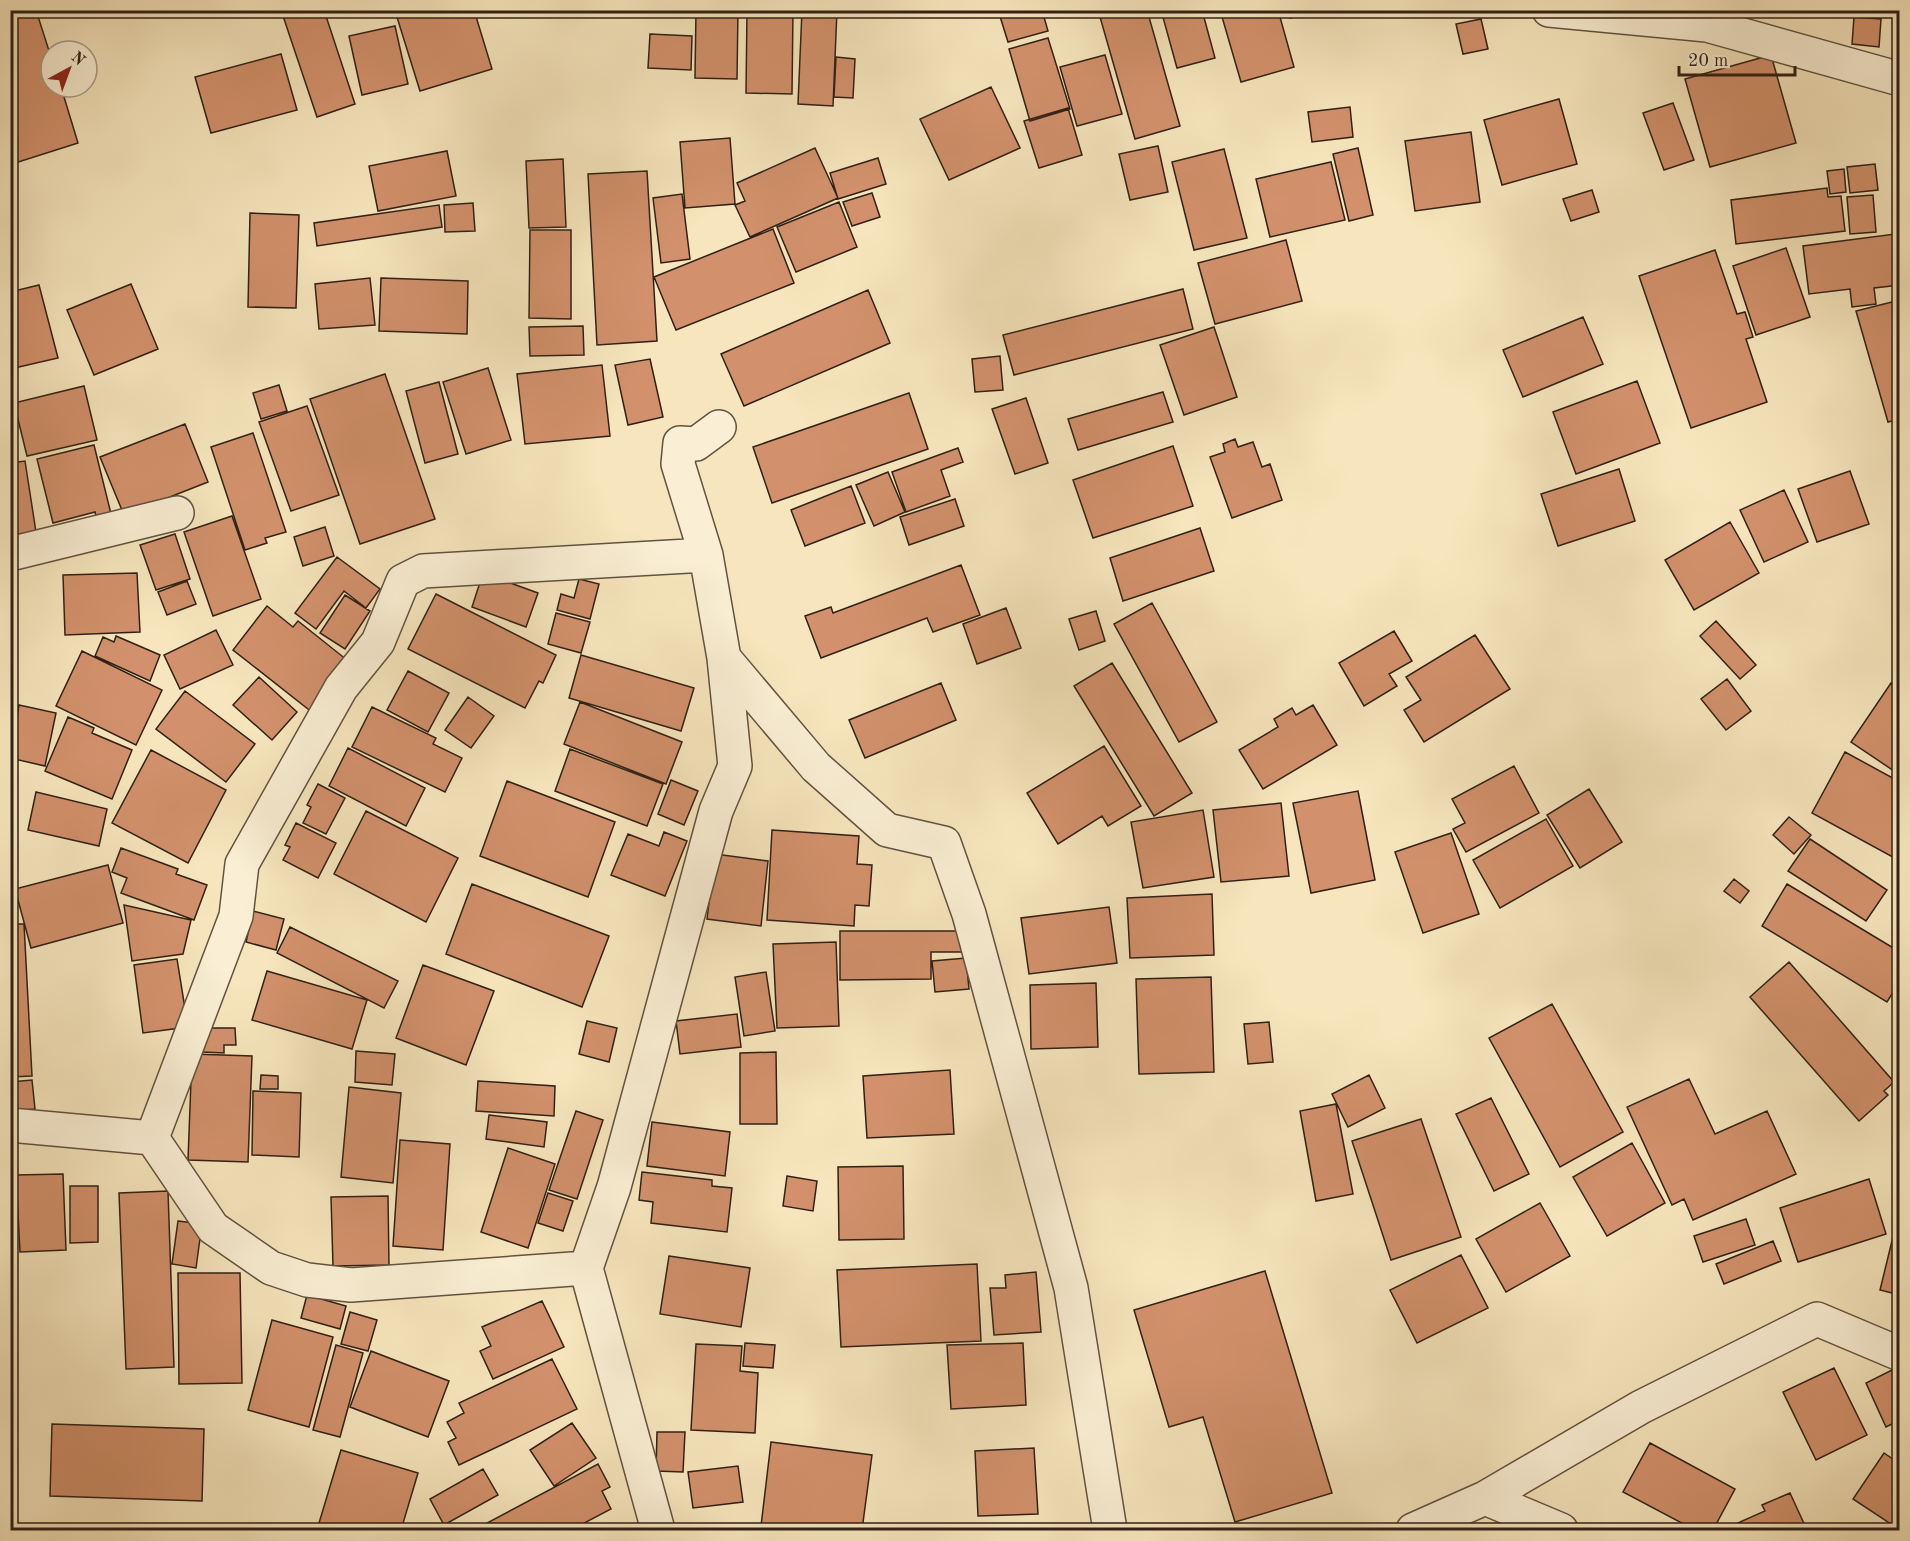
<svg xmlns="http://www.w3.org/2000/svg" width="1910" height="1541" font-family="'Old Standard TT',serif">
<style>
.building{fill:#d2916c;stroke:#302016;stroke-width:1.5}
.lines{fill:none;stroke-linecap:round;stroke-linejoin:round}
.minor-casing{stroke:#625240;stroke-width:36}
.minor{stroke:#faefd4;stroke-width:33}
</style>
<rect width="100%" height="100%" fill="#f7e6bd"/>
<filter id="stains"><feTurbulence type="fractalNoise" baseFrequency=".00333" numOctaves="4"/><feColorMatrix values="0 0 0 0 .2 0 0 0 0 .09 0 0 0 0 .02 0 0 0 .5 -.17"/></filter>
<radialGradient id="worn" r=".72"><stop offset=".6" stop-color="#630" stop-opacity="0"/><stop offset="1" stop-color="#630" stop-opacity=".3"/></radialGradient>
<!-- building -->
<path class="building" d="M10,10H36L51,57V87H61L78,143L12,164Z
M281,10H324L355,104L317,117Z
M408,10H474L492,69L420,91L396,14Z
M696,10H738L737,79L695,78Z
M747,10H793L792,94L746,93Z
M802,10H837L833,106L798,104Z
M998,10H1042L1048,31L1008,42Z
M1098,10H1147L1180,126L1135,139Z
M1161,10H1202L1215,58L1177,68Z
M1220,10H1278L1294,67L1241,82Z
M1289,10H1321L1290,18Z
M1820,10H1881L1882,13H1820Z
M1854,17L1881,19L1879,47L1852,44Z
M1481,19L1488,49L1463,54L1456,24Z
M395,26L408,84L362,95L349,36Z
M650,34L692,36L691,70L648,68Z
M1048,38L1070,109L1030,121L1009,49Z
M281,54L297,110L211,133L195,77Z
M1105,55L1122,114L1077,126L1060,67Z
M1771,55L1796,143L1710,167L1685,79Z
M836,57L855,59L853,98L834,97Z
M991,87L1020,148L949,180L920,119Z
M1559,99L1577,164L1502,185L1484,120Z
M1673,103L1694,160L1664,170L1643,113Z
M1350,107L1353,137L1312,142L1308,112Z
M1068,108L1082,155L1039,168L1024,121Z
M1471,132L1480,202L1415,211L1405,141Z
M730,138L735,204L685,208L680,142Z
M1158,146L1168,192L1130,200L1119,154Z
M815,148L838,198L750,237L735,205L745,201L737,183Z
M1358,148L1373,215L1349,221L1333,154Z
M1224,149L1247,238L1194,250L1172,162Z
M447,151L456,196L378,211L369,166Z
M878,158L886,184L838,199L830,173Z
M563,159L566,227L529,228L526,161Z
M1331,162L1345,220L1270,237L1256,179Z
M1875,164L1878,190L1850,193L1847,167Z
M1844,169L1846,192L1830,194L1827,171Z
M647,171L657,341L597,345L588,174Z
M1827,188L1828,197L1841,196L1845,231L1736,244L1731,200Z
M1592,190L1599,212L1571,221L1563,199Z
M872,193L880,217L852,226L843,202Z
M682,194L690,259L661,263L653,198Z
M1873,195L1876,232L1850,234L1847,197Z
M839,202L857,247L796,272L777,227Z
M473,203L475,231L445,232L444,205Z
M439,205L442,227L317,246L314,223Z
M250,213L299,215L296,308L248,307Z
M773,229L794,283L676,330L654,277Z
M530,230H571V319L529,318Z
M1895,234L1900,285L1874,288L1876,304L1852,307L1850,289L1809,294L1803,246Z
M1286,240L1302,301L1215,324L1198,263Z
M1786,248L1810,317L1756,335L1733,266Z
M1715,250L1737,314L1745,312L1753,337L1746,339L1767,402L1691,428L1639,276Z
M370,278L375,325L319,329L315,284Z
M381,278L468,281L467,334L379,331Z
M131,284L158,349L94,375L67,310Z
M39,285L58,358L10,369V292Z
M1183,289L1193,329L1014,375L1003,335Z
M868,290L890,343L744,406L721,354Z
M1900,300V419L1888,422L1856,311Z
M1583,317L1603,364L1523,397L1503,350Z
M583,326L584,355L530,356L529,327Z
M1214,327L1237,397L1184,415L1160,345Z
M1000,356L1003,390L975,392L972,359Z
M650,359L663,417L628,425L615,365Z
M602,365L610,436L525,444L517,374Z
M488,368L511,440L466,454L443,382Z
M385,374L435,519L360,544L310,399Z
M1637,381L1660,443L1576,474L1553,412Z
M439,382L458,454L425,463L406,391Z
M279,385L287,411L261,419L253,393Z
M84,386L97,440L27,456L14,403Z
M1163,392L1173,422L1078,450L1068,419Z
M909,393L928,449L772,503L753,447Z
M1026,398L1048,463L1015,474L992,409Z
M307,406L339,495L291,511L259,422Z
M185,424L208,482L124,515L100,457Z
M253,433L286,532L265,538L267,543L245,550L211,447Z
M1235,439L1238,447L1253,442L1262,467L1270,464L1282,500L1232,518L1210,457L1225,452L1223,444Z
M94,445L114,526L100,531L95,512L53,523L37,459Z
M1173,446L1193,506L1093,538L1073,480Z
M958,448L963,462L941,470L950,496L906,512L892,472Z
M25,461L36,532L10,535V463Z
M1619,469L1635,521L1558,546L1541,494Z
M1850,471L1869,524L1817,542L1798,489Z
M888,472L905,512L874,526L856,485Z
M851,486L865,523L805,546L791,510Z
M1784,490L1808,542L1764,562L1740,510Z
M955,499L964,526L909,545L900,517Z
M232,516L261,599L213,616L184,532Z
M1730,522L1759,573L1694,610L1665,560Z
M325,527L334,556L303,566L294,537Z
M1200,528L1214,571L1123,601L1110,558Z
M175,534L190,579L156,590L140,545Z
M337,557L380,589L366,608L344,591L316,629L295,613Z
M961,565L980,615L933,632L927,618L821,658L805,616L831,607L833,613Z
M137,573L140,632L65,635L63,575Z
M483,573L538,593L526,627L472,607Z
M579,579L599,584L590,619L557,610L561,594L574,598Z
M187,581L196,604L167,615L158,592Z
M436,594L556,655L543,683L539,681L525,708L408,649Z
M345,595L370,611L345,649L320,633Z
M1152,603L1217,722L1179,742L1114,624Z
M267,606L293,627L298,621L352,664L313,713L233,650Z
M1006,608L1021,648L977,664L963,624Z
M1096,611L1105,641L1079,650L1069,619Z
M556,613L590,622L581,653L548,644Z
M1716,621L1756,665L1740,679L1700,636Z
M216,630L233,665L180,689L164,655Z
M1394,631L1412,661L1389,674L1397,686L1364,706L1339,663Z
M1475,635L1510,689L1424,742L1404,710L1421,700L1406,677Z
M116,636L160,655L150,681L95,656L103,637L114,642Z
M82,651L162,690L136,745L56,706Z
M581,655L694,688L681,731L569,698Z
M1112,663L1192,793L1154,816L1074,686Z
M408,671L449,693L428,732L387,710Z
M259,677L297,712L272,740L233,705Z
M1727,679L1751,711L1726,730L1701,699Z
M941,683L956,720L865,758L849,720Z
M1891,683L1900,688V775L1851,742Z
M185,691L255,744L226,782L156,729Z
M468,697L494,716L471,748L445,730Z
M580,702L682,742L666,784L564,744Z
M19,705L56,713L45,766L10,758Z
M1313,705L1337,745L1263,789L1239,750L1278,727L1274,719L1292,708L1296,715Z
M372,707L436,738L433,744L462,758L445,792L352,747Z
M68,717L94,728L92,733L132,750L112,799L45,771Z
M1104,746L1141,806L1108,826L1102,816L1058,844L1027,793Z
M348,748L425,788L406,826L329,786Z
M570,749L663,784L647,826L555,791Z
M151,750L226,790L188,863L112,823Z
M1845,752L1900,782V861L1812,813Z
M1514,766L1539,813L1466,852L1453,829L1465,823L1452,799Z
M671,780L698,791L684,825L658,814Z
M507,781L615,822L588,897L480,856Z
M318,784L345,798L326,834L303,823L311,807L307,805Z
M1589,789L1622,842L1580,868L1547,815Z
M1358,791L1375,880L1311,893L1293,803Z
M36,792L107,809L99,846L28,830Z
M1281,803L1289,876L1221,882L1213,810Z
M1203,810L1214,877L1143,888L1131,822Z
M366,811L458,858L426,922L334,874Z
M1789,817L1811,835L1794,854L1773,835Z
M1546,819L1573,866L1500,908L1473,860Z
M296,823L336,843L318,878L283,860L290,847L285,845Z
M772,830L859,836L857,864L872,865L869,906L855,905L854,926L767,920Z
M664,832L687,841L665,896L611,875L628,834L659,846Z
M1451,833L1479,914L1423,933L1395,852Z
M1810,839L1887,890L1866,921L1788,871Z
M121,848L178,869L176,874L207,885L194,920L121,893L127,878L112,872Z
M715,854L768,861L761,926L707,919Z
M108,865L123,923L31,948L15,889Z
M1734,879L1749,891L1740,903L1724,891Z
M472,884L609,936L582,1007L446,954Z
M1787,884L1900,952V981L1887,1002L1762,926Z
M1212,894L1214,955L1130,958L1127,898Z
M124,905L191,920L183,954L132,961Z
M1109,907L1117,963L1029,974L1021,918Z
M253,911L284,919L276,950L246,942Z
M10,924H24L32,1076L10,1077Z
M290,927L398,981L384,1008L277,953Z
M840,931H962V952H931V979L840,980Z
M836,942L839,1026L777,1028L773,944Z
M966,958L969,989L935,992L932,961Z
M177,959L188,1027L143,1033L134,965Z
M1789,962L1894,1082L1884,1091L1888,1095L1859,1121L1750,997Z
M423,965L494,991L466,1065L396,1038Z
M267,971L367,1000L352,1049L252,1020Z
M766,972L775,1031L744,1036L735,977Z
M1211,977L1214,1072L1139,1074L1136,979Z
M1096,983L1098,1047L1031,1049L1030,985Z
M1552,1004L1623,1132L1560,1167L1489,1038Z
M737,1014L741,1047L680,1054L676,1021Z
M587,1021L617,1028L609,1062L579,1054Z
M1269,1022L1273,1062L1248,1064L1244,1024Z
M202,1028H235L236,1045H224V1053L202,1052Z
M356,1051L395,1054L392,1085L355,1082Z
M776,1052L777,1124H740V1053Z
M192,1054L252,1056L248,1162L188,1160Z
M950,1070L954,1134L867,1138L863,1076Z
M261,1075L278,1076V1089H260Z
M1369,1075L1385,1108L1348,1127L1332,1094Z
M1689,1079L1715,1134L1767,1111L1796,1174L1693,1220L1684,1199L1672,1205L1627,1107Z
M32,1080L35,1109L12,1111L10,1082Z
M478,1081L555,1086L554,1116L476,1111Z
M349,1087L401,1093L393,1183L341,1177Z
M253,1091L301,1093L299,1157L252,1155Z
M1491,1098L1529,1174L1494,1191L1456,1114Z
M1336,1104L1353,1194L1316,1201L1300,1111Z
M576,1111L603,1120L577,1199L549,1190Z
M489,1115L547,1122L544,1147L486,1139Z
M1421,1119L1461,1237L1391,1260L1352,1141Z
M652,1122L730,1132L725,1176L647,1166Z
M400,1140L450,1144L443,1250L393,1246Z
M1632,1143L1665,1203L1607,1236L1573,1177Z
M508,1148L555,1164L528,1248L481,1232Z
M903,1166L904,1239L839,1240L838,1167Z
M642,1172L712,1180V1186L732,1188L727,1232L651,1223L653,1202L639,1200Z
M63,1174L66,1250L20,1252L16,1175Z
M787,1176L817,1181L813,1211L783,1206Z
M1869,1179L1886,1234L1798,1262L1780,1208Z
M70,1186H98V1242L70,1243Z
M168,1191L174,1367L126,1369L119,1193Z
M548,1193L573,1201L563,1231L538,1223Z
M388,1196L389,1265L333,1266L331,1197Z
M1540,1203L1570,1256L1506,1292L1476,1239Z
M1900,1208V1295L1880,1290Z
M1746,1219L1755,1245L1703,1262L1694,1236Z
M178,1221L202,1224L196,1268L172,1264Z
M1773,1241L1781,1261L1724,1284L1716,1264Z
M1461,1255L1488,1308L1417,1343L1390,1290Z
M669,1256L750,1268L741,1327L660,1314Z
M977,1264L981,1341L841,1347L837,1270Z
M1265,1271L1332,1493L1235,1522L1203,1417L1169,1427L1134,1310Z
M1036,1272L1041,1332L994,1335L990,1288H1006L1005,1275Z
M178,1273H240L242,1383L179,1384Z
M307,1295L346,1306L340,1329L301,1318Z
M542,1301L564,1347L493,1379L480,1351L491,1346L482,1327Z
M350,1312L377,1320L368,1351L341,1344Z
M272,1320L333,1337L309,1427L248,1410Z
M745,1343L775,1345L773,1368L743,1366Z
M1023,1343L1026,1405L951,1409L947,1345Z
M696,1344L742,1346L740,1371L758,1373L755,1433L691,1430Z
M336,1345L363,1353L340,1437L313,1430Z
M371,1351L449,1381L428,1437L350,1407Z
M552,1359L577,1409L459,1465L448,1442L456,1438L447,1422L464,1413L459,1403Z
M1900,1366V1420L1886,1427L1866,1383Z
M1834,1368L1867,1435L1816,1460L1783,1392Z
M572,1423L596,1458L554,1486L530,1450Z
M52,1424L204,1429L202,1501L50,1496Z
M657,1432H685L683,1472L656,1471Z
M771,1442L872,1455L862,1530H793L761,1526Z
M1650,1443L1735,1489L1713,1530H1695L1623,1492Z
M1034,1448L1038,1514L978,1516L975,1451Z
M341,1450L418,1473L401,1530H344L319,1523Z
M1884,1453L1900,1464V1530L1853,1499Z
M598,1464L610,1487L602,1491L611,1509L571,1530H474Z
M738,1466L743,1502L693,1508L688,1472Z
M483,1469L498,1495L444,1525L430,1499Z
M1790,1493L1807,1530H1722L1765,1511L1762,1505Z
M613,1524L616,1530H596Z"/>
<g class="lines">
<!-- minor casing -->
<g class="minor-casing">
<path id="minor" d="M1549,10L1707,25L1900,79
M719,427L696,444L680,443L678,464L706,555L724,658L816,767L887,830L944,843L969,914L1071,1288L1110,1530
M10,554L177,513
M10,1125L152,1138L213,1228L271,1268L307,1280L351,1285L586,1268
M152,1138L236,916L242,864L341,688L378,642L403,581L423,571L706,555
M1485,1498L1641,1407L1817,1319L1900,1354
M658,1530L586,1268L614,1187L716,811L735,766L724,658
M1413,1530L1485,1498L1561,1530"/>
</g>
<!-- minor -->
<use href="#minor" class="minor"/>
</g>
<!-- margin -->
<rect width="1910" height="1541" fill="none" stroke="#f7e6bd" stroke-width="36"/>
<rect x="12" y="12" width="1886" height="1517" fill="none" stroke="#302016" stroke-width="3"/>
<rect x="18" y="18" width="1874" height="1505" fill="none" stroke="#302016" stroke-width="1.5"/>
<!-- north arrow -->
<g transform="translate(69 69) rotate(41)"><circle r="28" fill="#faefd4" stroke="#a99c88" stroke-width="1.5"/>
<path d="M0-4.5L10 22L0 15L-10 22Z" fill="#8f2418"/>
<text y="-9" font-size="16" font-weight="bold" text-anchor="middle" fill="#302016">N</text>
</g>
<!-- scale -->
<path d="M1679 66v9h116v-9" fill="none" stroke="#302016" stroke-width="3"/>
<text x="1688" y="66" font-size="18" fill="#302016" stroke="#faefd4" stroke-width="4.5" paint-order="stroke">20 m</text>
<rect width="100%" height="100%" filter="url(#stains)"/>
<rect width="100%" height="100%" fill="url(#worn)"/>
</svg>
